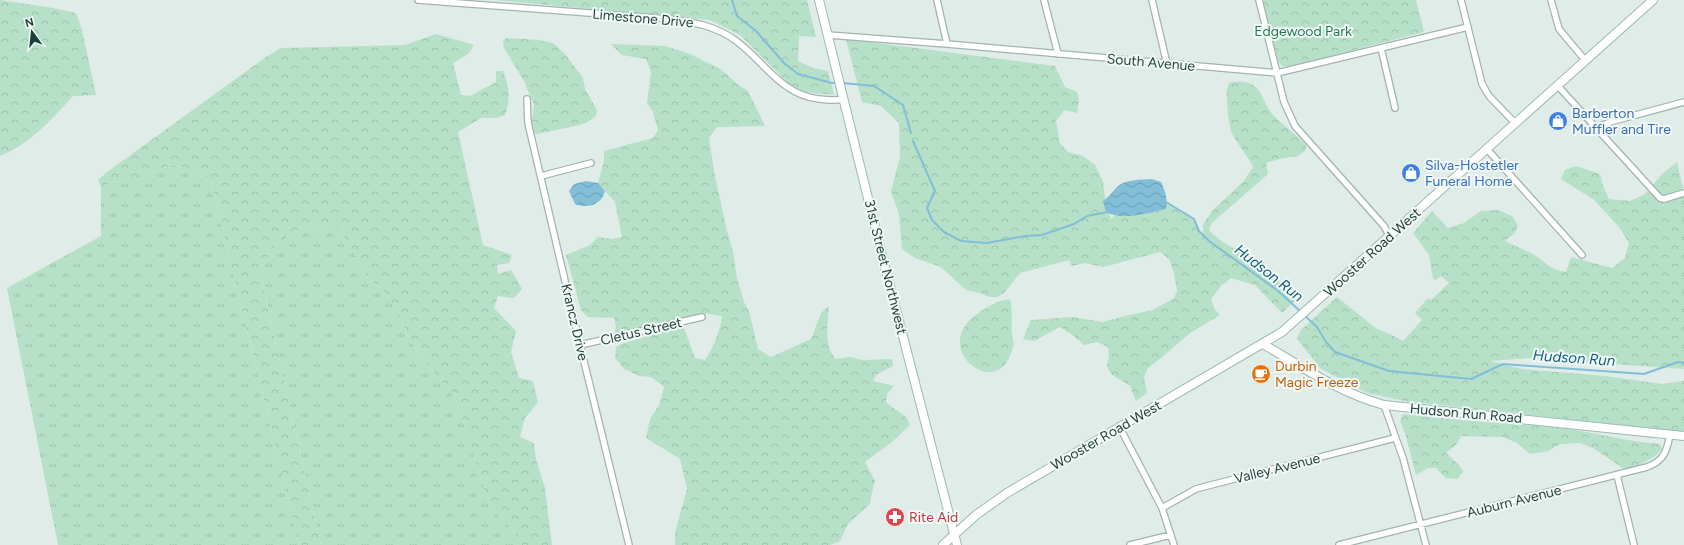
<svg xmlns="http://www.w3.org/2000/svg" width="1684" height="545" font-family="Figtree,sans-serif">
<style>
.grass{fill:url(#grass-tufts)}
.forest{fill:url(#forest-crowns)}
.water{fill:url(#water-waves)}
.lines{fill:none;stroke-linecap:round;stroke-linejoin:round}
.stream{stroke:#82bed7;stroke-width:2}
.street-casing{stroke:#a2b4b0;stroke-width:8}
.secondary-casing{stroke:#9db9b3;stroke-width:10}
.street{stroke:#fff;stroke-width:5.5}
.secondary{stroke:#fff;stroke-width:8}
.labels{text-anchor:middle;stroke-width:4;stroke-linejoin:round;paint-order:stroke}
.street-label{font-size:14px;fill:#1f3e3a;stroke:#f0f9f6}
.park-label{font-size:14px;fill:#257951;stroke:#f0f9f6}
.shop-label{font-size:14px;fill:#366cbe;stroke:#f0f9f6;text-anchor:start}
.food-label{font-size:14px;fill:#c56008;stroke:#f0f9f6;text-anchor:start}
.health-label{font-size:14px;fill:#be3a42;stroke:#f0f9f6;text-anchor:start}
.water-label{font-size:15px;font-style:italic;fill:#135e80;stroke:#f0f9f6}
</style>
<defs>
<pattern id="grass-tufts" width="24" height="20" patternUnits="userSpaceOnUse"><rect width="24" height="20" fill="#b6e0c7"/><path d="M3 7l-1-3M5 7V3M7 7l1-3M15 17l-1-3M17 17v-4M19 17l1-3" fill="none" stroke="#9cc1ac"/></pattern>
<pattern id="forest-crowns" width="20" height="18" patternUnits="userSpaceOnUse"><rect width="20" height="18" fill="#b6e0c7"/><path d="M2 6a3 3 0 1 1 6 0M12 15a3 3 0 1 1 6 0" fill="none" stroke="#9cc1ac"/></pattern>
<pattern id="water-waves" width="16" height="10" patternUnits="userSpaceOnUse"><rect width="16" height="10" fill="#82bed7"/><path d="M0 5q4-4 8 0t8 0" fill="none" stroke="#6a9caf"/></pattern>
</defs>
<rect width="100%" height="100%" fill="#e0ece8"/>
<!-- grass -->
<path class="grass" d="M173,165L197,171L210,177L299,545H58L7,288L101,236V187Z
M302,227L336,228L349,243L366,275L384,292L400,315L406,332L419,355L455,397L490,507L512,528L522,545H321L264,291L262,267L274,246Z"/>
<!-- forest -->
<path class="forest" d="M0,0L53,8L76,13L82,30L96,95L73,96C52,119 29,145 0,156Z
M495,0H807L816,37L799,36L798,61L813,68L828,71L834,95L805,92L790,85L740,35L710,20Z
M1263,0H1416L1424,32L1291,66H1282L1278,61Z
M436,34L474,45L468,54L453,63L461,95L470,96L496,82V71H503C509,86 511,99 505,115L496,118H481L458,132L483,245L512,255L509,263L497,265L498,274L511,270L522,289L514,298L498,296L494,308L516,331L511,352L519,378L533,381L538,402L525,418L520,437L534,443L536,459L545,488L552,545H522L512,528L490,507L455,397L419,355L406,332L400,315L384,292L366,275L349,243L336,228L302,227L274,246L262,267L264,291L321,545H299L210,177L197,171L173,165L101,187L98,180L107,172L266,57L281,48L405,45Z
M507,38L539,40L553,43L565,54L583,78L585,89L597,110L596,116L588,122L580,125L537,134L533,133L532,120L534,105L524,81L504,48L503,41Z
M846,39L1055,66L1065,87L1077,92L1079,99L1077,113L1064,110L1056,121L1060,143L1068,152L1083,156L1095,165L1103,181L1106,206L1111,219L1118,212L1164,201L1194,219L1199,231L1203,233V224L1214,209L1244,181L1253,167C1247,155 1238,145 1232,133C1229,128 1226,97 1227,90C1227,87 1229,84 1230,82C1264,78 1258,97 1274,116C1284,126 1296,134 1306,145V150L1298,156L1279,159L1266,163L1268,174L1212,223L1209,230C1222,244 1242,252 1258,263C1272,273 1284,287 1297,299L1282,313L1255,285L1231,278L1221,286L1211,299L1214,308L1220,315L1190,333L1161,358L1148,368L1144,377L1147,393L1136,401L1130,386L1111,374L1107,366L1109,355L1108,347L1097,342L1084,345L1074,336L1060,327L1034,341L1023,339L1031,320L1072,317L1103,322L1125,316L1153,310L1174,298L1177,291L1174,273L1169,259L1160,252L1103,267L1085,263L1071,266L1069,260L1020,273L1004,293L997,297H989L983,294L966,290L941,267L915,258L902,249L899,214L891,191L900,157L899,123L881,106L862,102Z
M611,44L665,46L690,54L722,70L737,84L748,91L765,126L717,127L709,138L714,171L727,231L733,251L737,278L744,302L749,311L758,349L771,357L811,339L821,313L829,306C828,322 823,347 836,359L850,357L863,360L892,359L893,366L876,375L873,381L894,386L887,394L886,402C894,411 906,412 910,425L893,441L865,462L875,481L872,492L870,504L848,524L840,541L830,545H675V533L687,489L680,459L646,438L650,419L659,405L664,387L651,377L639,376L624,369L615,358L616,347C626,341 636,340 647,336C659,332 670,327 683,325L695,358L705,360C714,347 720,331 722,316L703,313L702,317L614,337L616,326L614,318L588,317L581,310L566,255L590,245L598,237L612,239L622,237L615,202L598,183L604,161V151L653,138L658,130L653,112L647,103L651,72L646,59L622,55Z
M1677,162L1684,192V369L1528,358L1490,361L1522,369L1606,376L1662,384L1684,381V432L1405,401L1367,393L1321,369L1297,339L1300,331L1337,297L1377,329L1392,335L1403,341L1422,320L1415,313L1428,298L1431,300L1449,283L1441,276L1436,280L1433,279L1429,255L1413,233L1432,211L1448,228L1464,223L1481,211L1498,210L1512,216L1518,225L1515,233L1505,241C1513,245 1522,249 1531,253C1544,260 1549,270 1566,272L1571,257L1612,268L1625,258L1629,243L1619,227L1594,200L1561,179L1565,170L1576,166L1600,174L1603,186L1609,199L1630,201L1645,194L1662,174Z
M1010,299C1014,313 1009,330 1014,344C1012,351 1009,360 1004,366C981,388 935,344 977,314C988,306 997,301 1010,299Z
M1403,414C1457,421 1512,423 1567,429C1598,433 1629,442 1660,444L1662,449C1652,461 1639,465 1624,469L1593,448L1579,443L1560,444L1548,451L1530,454L1517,443L1503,437L1461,436L1457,444L1446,453L1458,464L1463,471L1458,479L1446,478L1436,468H1428L1416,475L1405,433L1400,421Z"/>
<!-- water -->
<path class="water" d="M1152,179L1161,182C1165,191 1168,198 1166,209C1148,213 1124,221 1106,212L1103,201C1109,197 1112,192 1117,187C1125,179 1141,180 1152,179Z
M586,181L598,183L605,191C602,205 587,209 575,204L569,191L574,184Z"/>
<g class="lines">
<!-- stream -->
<path class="stream" d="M732,0L737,16L756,31L784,63L798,74L832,83H838
M843,83L874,86L903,105L911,133
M913,141L935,191L927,208L932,220L944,232L961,241L987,243L1025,236L1042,235L1074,224L1087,216L1108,212
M1166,202L1194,219L1199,231L1209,241L1277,290L1301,312
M1304,315L1317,327L1326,342L1335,352L1389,371L1471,379L1503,364L1644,374L1678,362L1684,363"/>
<!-- street casing -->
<g class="street-casing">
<path id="street" d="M418,0L668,19C692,22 714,25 735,40C763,60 781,95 819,99C827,100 835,101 843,99
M937,0L947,44
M1044,0L1058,54
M1152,0L1167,64
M1259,0L1284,102L1295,126L1384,226L1390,237
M1461,0L1482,84L1489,96L1515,123
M1551,0L1559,29L1585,60
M828,35L947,44L1277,73L1468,27
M1381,48L1395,108
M1557,85L1660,198L1664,199L1684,193
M527,99L528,123L580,345L629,545
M1596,128L1610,122L1684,102
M1487,149L1582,255
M541,176L591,163
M580,345L702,317
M1384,405L1403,458L1426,545
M1119,426L1162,508L1174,545
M1617,475L1634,545
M1162,508L1196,489L1207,486L1395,438
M1130,545L1171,535
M1339,545L1647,467C1664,461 1667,451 1670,434"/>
</g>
<!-- secondary casing -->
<g class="secondary-casing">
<path id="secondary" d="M819,0L885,267L957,545
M1263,344C1302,367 1340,393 1384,405L1684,436
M943,545L976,515L1007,493L1282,332L1653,0"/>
</g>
<!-- street -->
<use href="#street" class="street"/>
<!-- secondary -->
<use href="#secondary" class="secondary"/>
</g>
<!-- icons -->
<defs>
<g id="shop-disc" transform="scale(1)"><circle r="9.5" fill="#3f7fe0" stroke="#f0f9f6"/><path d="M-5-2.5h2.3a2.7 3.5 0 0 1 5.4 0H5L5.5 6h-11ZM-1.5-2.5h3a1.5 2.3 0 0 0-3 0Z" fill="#fff"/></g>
<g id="cafe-disc" transform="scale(1)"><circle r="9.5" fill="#e8710a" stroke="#f0f9f6"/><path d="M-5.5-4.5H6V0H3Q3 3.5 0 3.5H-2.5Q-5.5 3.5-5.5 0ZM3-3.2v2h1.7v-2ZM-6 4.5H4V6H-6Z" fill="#fff"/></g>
<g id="pharmacy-disc" transform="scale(1)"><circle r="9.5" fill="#e0444e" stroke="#f0f9f6"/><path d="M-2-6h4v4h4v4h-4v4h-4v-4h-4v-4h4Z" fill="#fff"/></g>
</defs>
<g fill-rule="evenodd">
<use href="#shop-disc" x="1558" y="121"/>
<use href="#shop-disc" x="1411" y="173"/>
<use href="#cafe-disc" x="1261" y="374"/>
<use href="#pharmacy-disc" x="895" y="517"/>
</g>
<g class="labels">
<!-- street labels -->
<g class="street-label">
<text transform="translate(643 18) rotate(5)" y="5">Limestone Drive</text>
<text transform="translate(1151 62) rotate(5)" y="5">South Avenue</text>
<text transform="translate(1372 252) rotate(-42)" y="5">Wooster Road West</text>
<text transform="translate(886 267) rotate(76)" y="5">31st Street Northwest</text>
<text transform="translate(575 322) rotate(77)" y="5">Krancz Drive</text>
<text transform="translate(641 331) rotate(-13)" y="5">Cletus Street</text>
<text transform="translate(1466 413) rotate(5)" y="5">Hudson Run Road</text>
<text transform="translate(1106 435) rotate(-30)" y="5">Wooster Road West</text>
<text transform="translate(1277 468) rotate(-14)" y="5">Valley Avenue</text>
<text transform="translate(1514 501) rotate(-14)" y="5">Auburn Avenue</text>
</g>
<!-- park labels -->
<g class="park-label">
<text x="1303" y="36">Edgewood Park</text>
</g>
<!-- shop labels -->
<g class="shop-label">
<text x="1572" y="118">Barberton<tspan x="1572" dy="16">Muffler and Tire</tspan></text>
<text x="1425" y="170">Silva-Hostetler<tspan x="1425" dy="16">Funeral Home</tspan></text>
</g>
<!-- food labels -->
<g class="food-label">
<text x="1275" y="371">Durbin<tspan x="1275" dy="16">Magic Freeze</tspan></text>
</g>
<!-- health labels -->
<g class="health-label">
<text x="909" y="522">Rite Aid</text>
</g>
<!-- water labels -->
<g class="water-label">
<text transform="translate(1269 273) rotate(38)" y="5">Hudson Run</text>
<text transform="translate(1574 358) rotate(4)" y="5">Hudson Run</text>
</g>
</g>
<!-- north arrow -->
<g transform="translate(32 32) rotate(345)" stroke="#f0f9f6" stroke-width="3" paint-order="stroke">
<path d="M0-3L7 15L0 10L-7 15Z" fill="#1f3e3a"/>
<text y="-6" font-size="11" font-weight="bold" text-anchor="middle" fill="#1f3e3a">N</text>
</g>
</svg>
